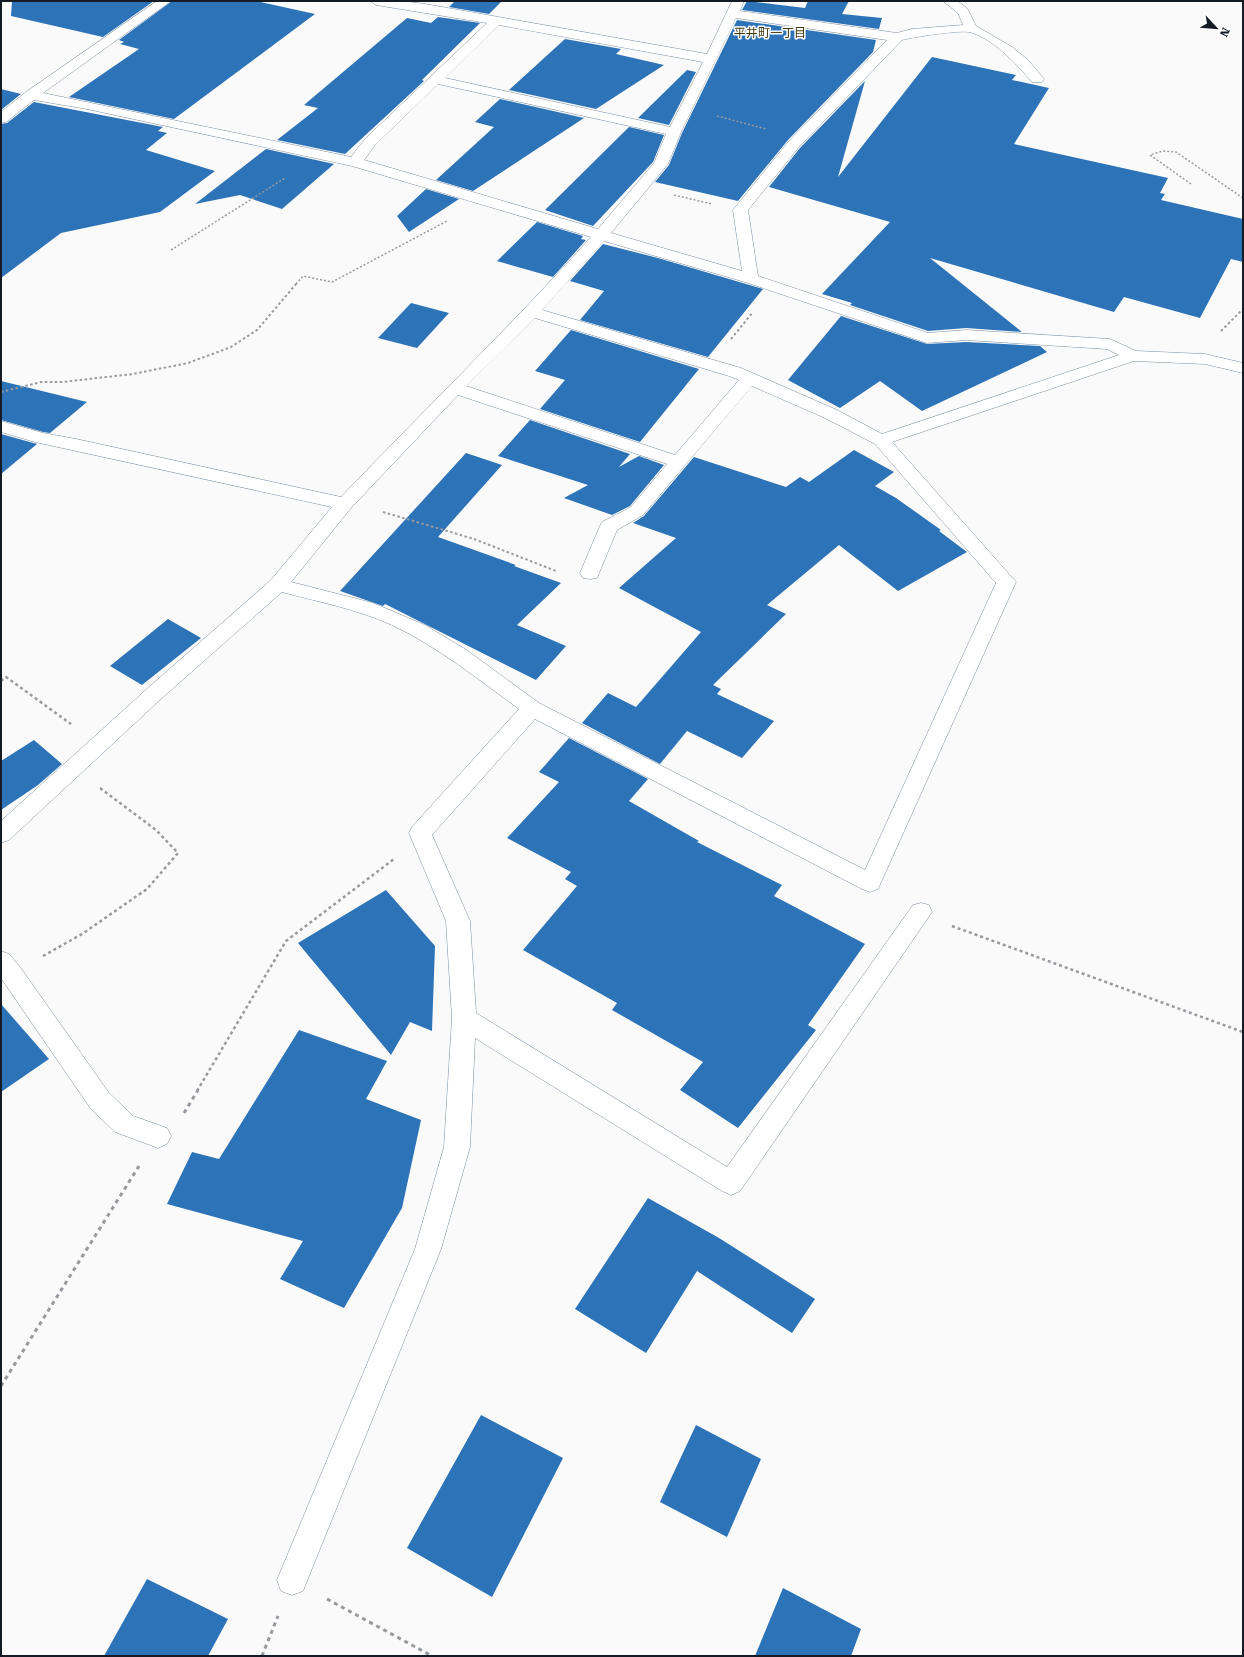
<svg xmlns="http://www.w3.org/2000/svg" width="1244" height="1657" font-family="'Roboto Serif','Noto Sans JP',serif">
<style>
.building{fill:#2d73b8}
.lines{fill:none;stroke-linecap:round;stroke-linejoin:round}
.minor-casing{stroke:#7a8da2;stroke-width:1}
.path-far3{stroke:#979a9e;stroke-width:1.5;stroke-dasharray:2 2;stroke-linecap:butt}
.path-far2{stroke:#979a9e;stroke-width:2;stroke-dasharray:2.5 2.5;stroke-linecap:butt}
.path-far1{stroke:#979a9e;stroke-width:2.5;stroke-dasharray:3 3;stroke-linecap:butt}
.path{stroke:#979a9e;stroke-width:3;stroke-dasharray:4 4;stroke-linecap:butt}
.minor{fill:#fff;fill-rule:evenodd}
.labels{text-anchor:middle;stroke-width:3;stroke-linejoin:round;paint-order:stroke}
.far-neighbourhood-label{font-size:12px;fill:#40380d;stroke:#fff}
</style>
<rect width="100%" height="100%" fill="#fafafa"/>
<!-- building -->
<path class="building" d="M12,1H154L103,37L11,16Z
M172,1H256L315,14L174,119L69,97L139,49L120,44L124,42L119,40Z
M455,1H502L489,14L449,7Z
M747,1L805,8L808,1H849L842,14L882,18L879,29L742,10Z
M438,17L480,23L422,80L424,81L345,154L277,140L318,108L304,105L407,18L431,23Z
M737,20L876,40L873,52L788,140L738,201L655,182L669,165L682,133Z
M565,39L621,49L616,54L664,65L596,109L509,90Z
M932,57L1016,75L1012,80L1049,88L1014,144L1168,178L1160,193L1165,194L1161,200L1243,219V262L1231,259L1200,318L1124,297L1114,312L930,258L1022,332L966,328L928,331L850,305L852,303L822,294L890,222L769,187L800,148L865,81L838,177Z
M687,70L696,72L669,125L638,118Z
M1,89L21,94L1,110Z
M500,99L584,118L473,191L436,180L494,127L475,122Z
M34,102L163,127L158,131L167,133L146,150L215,171L160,212L61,233L1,278V124L7,123Z
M629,127L664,135L653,162L593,226L545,210Z
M266,149L334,164L282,209L240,195L195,204Z
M426,189L459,199L409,232L397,216Z
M537,222L583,236L581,239L586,240L553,277L497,261Z
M603,244L658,258L763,289L708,357L580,320L604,291L570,281Z
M411,303L449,313L417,348L378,338Z
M841,316L927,344L966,342L1040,346L1047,352L922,411L880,381L840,408L788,380Z
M571,330L699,369L640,442L540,409L565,380L535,371Z
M1,381L87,402L50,433L43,432L1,420Z
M530,420L630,454L619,467L639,456L664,465L630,506L612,515L564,498L588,485L498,456Z
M1,434L37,444L1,474Z
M854,450L894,472L875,486L896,498L941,530L939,531L967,552L898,591L839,545L767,605L786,614L713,685L721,689L717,694L774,721L742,758L687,731L660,764L582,723L608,693L636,707L701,632L619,588L676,538L633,523L644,516L694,457L786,487L800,477L809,482Z
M466,453L502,465L438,537L516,565L514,566L561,583L517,625L566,646L536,680L385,604L383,606L340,591Z
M168,619L201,638L142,685L110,666Z
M569,738L648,779L629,801L699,841L697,842L782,885L774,896L865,944L808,1025L816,1030L738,1128L680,1090L703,1062L612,1010L617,1003L523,950L577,886L565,879L571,872L507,838L559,782L539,772Z
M34,740L62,764L38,785L1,810V761Z
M386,890L435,946L432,1031L410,1022L391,1055L298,943Z
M1,1004L49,1059L1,1092Z
M299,1030L387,1061L366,1099L421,1120L402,1208L344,1308L280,1279L303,1241L167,1204L192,1152L219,1159Z
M648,1198L719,1238L815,1299L792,1333L697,1271L646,1353L575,1309Z
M481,1415L563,1458L492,1597L407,1548Z
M696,1425L761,1459L727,1537L660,1502Z
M147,1579L228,1619L208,1656H104Z
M783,1588L861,1629L851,1656H755Z"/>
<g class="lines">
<!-- minor casing -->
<g class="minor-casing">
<path id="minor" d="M157,1H171L43,93L351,157L365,139L487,23L376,5L370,1H402L425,4L707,54L732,1H744L740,11L897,33L912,29L963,25L958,13L943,1H957L967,8L976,26L1012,47L1028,60L1044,79L1042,82H1032C1019,66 990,36 969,32C959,30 913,37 902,40L799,147L748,210L758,276L928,333L966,330L1110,339L1136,351L1205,354L1243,363V373L1205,364L1134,361L892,442L1016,582L878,889L870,892L862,889L535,719L432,835L470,921L476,1013L727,1167L913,905L921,903L929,905L932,912L740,1191L731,1195L722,1191L475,1038L470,1147L441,1249L303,1591L292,1595L281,1591L277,1580L415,1249L444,1147L452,1018L446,921L409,833L412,827L519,709C478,679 438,647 392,625C357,609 319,602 282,592L162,698L9,840L1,843V821L148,688L271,580L332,507L35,442L1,432V421L43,433L76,439L341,497C424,410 511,326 591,237L352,166L87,109L34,100L6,122L1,123V112L26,92ZM736,18L887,40L789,141L733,210L742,271L611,233L668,164L681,132ZM499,25L703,62L670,127L445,78ZM438,84L666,134L654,163L598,229L364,160L375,145ZM604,241L745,282L927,343L966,340L1107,349L1119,355L882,434L837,410L741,368L542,310ZM535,318L729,376L739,380L675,455L466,386ZM752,386L825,418L875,444L996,583L865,870L539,703L465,649L425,625L373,603L291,582L351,508L458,395L667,464L631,507L602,522L600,526L580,573L583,578L590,579L597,578L617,530L643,515Z
M1,951L9,954L20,967L109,1093L133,1116L167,1128L171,1136L167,1144L158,1148L115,1132L91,1109L1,978Z"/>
</g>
<!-- path-far3 -->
<path class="path-far3" d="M717,116L766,129
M1191,184L1150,155L1163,151L1176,152L1243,198
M674,195L712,204
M171,250L285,178
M296,284L303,276L332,282L447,221"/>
<!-- path-far2 -->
<path class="path-far2" d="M1221,331L1243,309
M731,339L753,312
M1,392L41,382H62L133,374L188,363L231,347L257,330L297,283
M383,512L474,539L556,571"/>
<!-- path-far1 -->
<path class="path-far1" d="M1,681L6,677L71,724
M952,926L1243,1032
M43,956L82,934L147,889L178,853L156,830L100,788
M197,1091L286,941L394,859"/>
<!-- path -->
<path class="path" d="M184,1113L198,1090
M1,1386L139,1166
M327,1599L432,1656
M262,1656L278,1616"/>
<!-- minor -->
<use href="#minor" class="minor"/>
</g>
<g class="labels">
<!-- far-neighbourhood labels -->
<g class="far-neighbourhood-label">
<text x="770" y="37">平井町一丁目</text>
</g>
</g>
<!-- border -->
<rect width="1244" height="1657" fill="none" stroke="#141b24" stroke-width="4"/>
<!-- north arrow -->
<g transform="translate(1216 28) rotate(116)" stroke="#ffffff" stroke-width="3" paint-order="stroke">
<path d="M0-3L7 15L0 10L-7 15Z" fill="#141b24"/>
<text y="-6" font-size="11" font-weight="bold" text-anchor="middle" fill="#141b24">N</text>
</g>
</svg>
